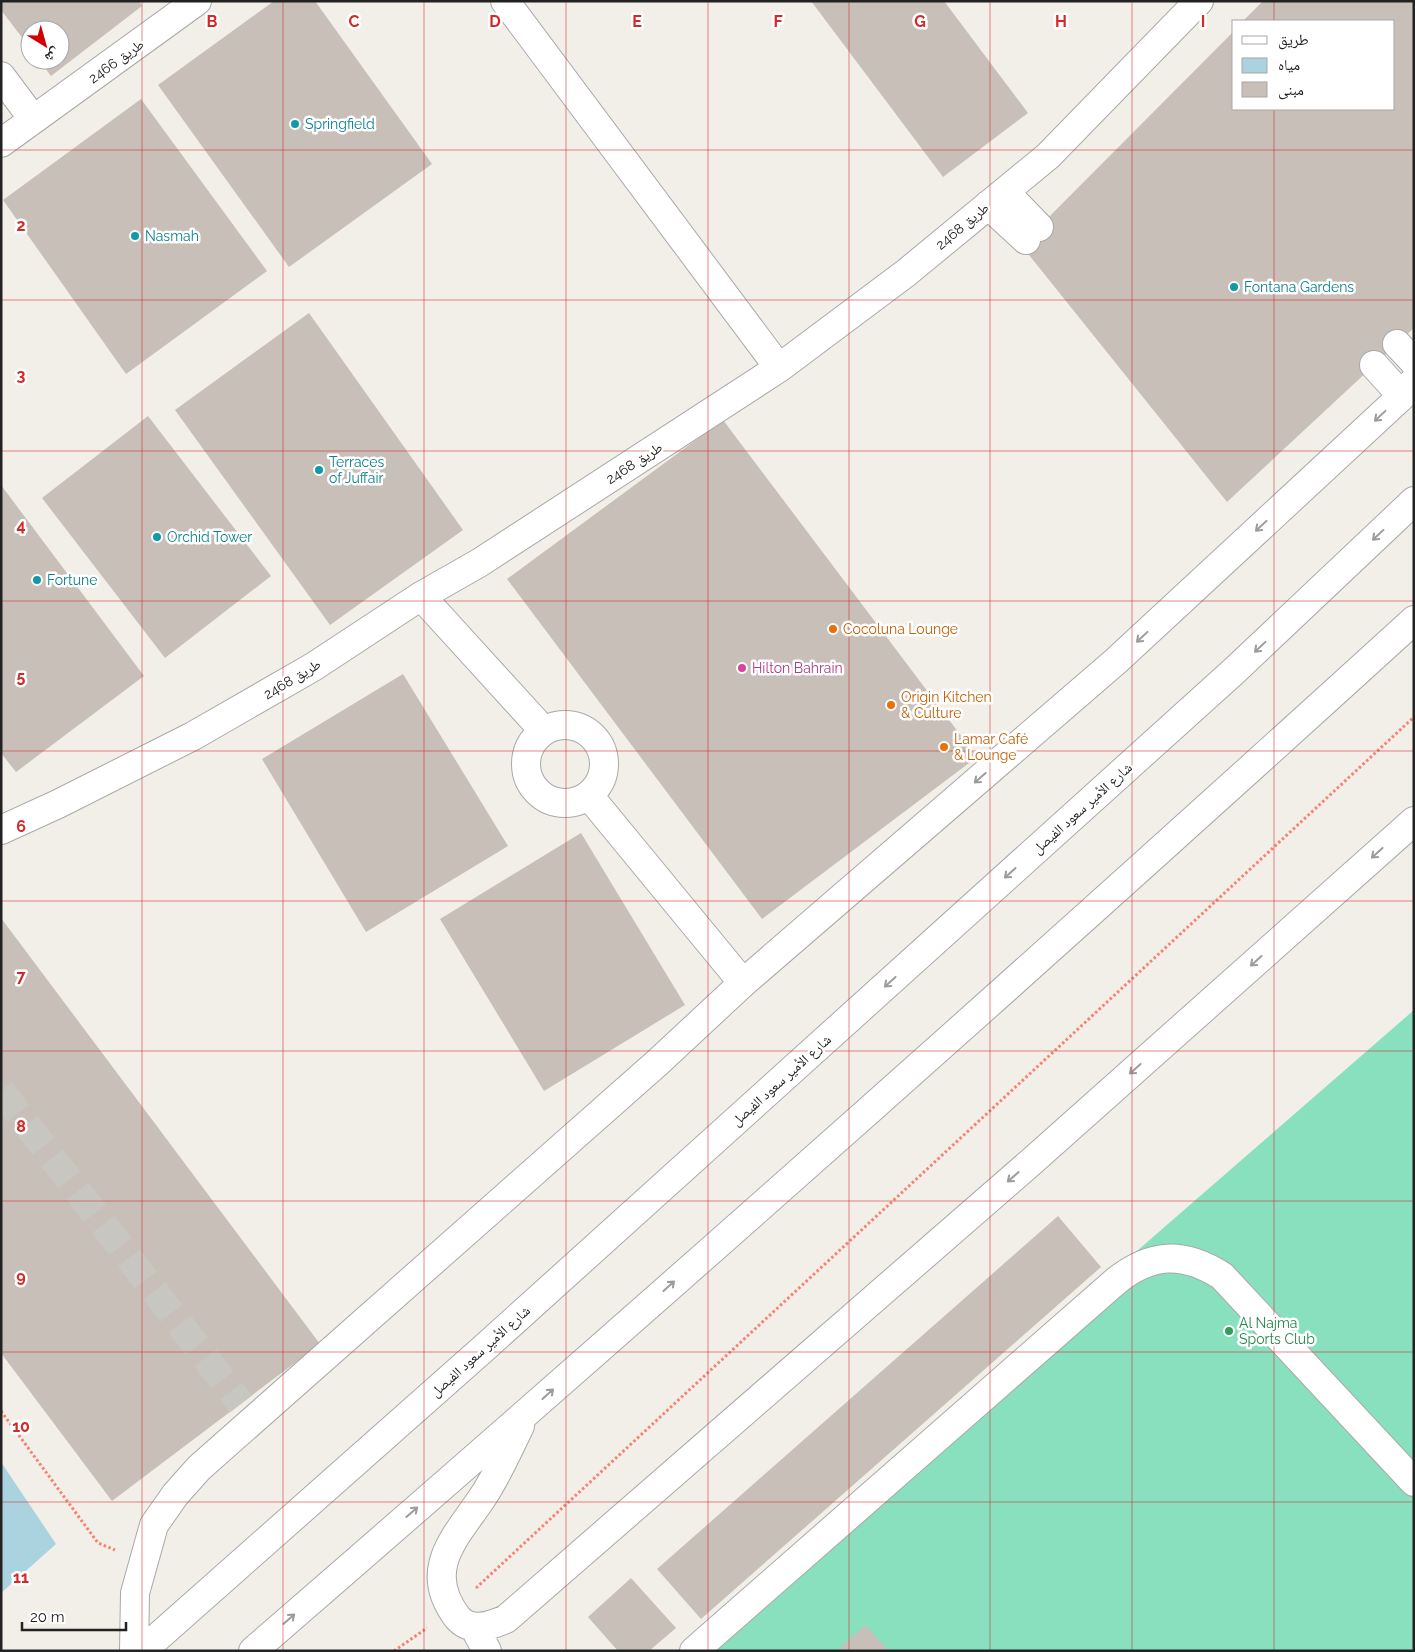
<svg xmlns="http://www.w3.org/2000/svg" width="1415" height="1652" font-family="Raleway,'Noto Naskh Arabic',sans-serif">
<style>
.pitch{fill:#88e0be}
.water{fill:#aad3df}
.building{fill:#c7bfb8}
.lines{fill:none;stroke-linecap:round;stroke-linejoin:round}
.minor-tunnel{stroke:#c8c6c1;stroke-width:28;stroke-dasharray:28 14;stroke-linecap:butt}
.minor-casing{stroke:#a9a9a9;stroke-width:30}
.path{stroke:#fa8072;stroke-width:3;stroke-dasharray:2.5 2.5;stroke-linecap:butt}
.minor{stroke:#fff;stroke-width:28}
.oneway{stroke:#9c9c9c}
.grid{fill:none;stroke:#d62828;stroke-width:1;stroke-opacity:0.55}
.culture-dot{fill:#0f9aa8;stroke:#fff;stroke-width:2}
.food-dot{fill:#e8710a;stroke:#fff;stroke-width:2}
.hotel-dot{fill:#d1479c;stroke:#fff;stroke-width:2}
.leisure-dot{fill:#2e9e5b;stroke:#fff;stroke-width:2}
.labels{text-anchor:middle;stroke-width:5;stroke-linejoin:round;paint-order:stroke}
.street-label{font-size:14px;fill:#222;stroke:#fff}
.culture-label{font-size:14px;fill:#0d838f;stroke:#fff;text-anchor:start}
.food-label{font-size:14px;fill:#c56008;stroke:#fff;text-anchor:start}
.hotel-label{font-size:14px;fill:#b23c85;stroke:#fff;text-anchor:start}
.leisure-label{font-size:14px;fill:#27864d;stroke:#fff;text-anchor:start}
.grid-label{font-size:16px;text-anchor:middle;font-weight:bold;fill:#d62828;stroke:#fff;stroke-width:5;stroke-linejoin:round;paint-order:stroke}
</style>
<rect width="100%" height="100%" fill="#f2efe9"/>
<!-- pitch -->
<path class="pitch" d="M1414,1010V1651H677Z"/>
<!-- water -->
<path class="water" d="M1,1462L56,1544L1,1593Z"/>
<!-- building -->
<path class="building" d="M1,1H139L142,6L51,76L39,60H60V30H30V48L1,10Z
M274,1H315L432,164L289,267L158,85Z
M811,1H944L1028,113L943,177Z
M1263,1H1414V328L1227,502L1021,245L1234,31V109H1394V21H1243Z
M141,99L267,271L126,374L3,200Z
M309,313L463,530L330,625L175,410Z
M148,416L271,576L165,658L42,498Z
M723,420L977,757L762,919L507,579Z
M1,485L144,676L16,772L1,753Z
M403,674L508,846L366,932L262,759Z
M581,833L685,1005L544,1091L440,919Z
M1,918L320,1344L112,1501L1,1353Z
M1058,1216L1101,1267L701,1619L657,1569Z
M631,1578L676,1628L649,1651H618L588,1617Z
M865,1625L889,1651H837Z"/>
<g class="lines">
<!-- minor-tunnel -->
<path class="minor-tunnel" d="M1,1091L241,1404"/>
<!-- minor casing -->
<g class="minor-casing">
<path id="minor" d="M505,1L779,368
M1,76L33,119
M1,143L197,1
M1005,192L1039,227
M988,205L1026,240
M1397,344L1414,362
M1374,365L1402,396
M421,596L544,731
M526 764a39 39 0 1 1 78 0a39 39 0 1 1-78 0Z
M590,797L743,983
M1,830L58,804L193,736L313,667L421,596L479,563L779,368L906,273L1048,156L1199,1
M520,1426C508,1450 497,1476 482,1498C456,1537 421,1569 457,1617C470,1633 490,1626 506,1619L1030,1163L1414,821
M474,1627L487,1651
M134,1651L135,1593L154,1525L175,1495L199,1468L657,1063L743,983L1116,661L1402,396L1414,381
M142,1651L483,1349L1233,672L1414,501
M253,1651C644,1312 1031,969 1414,620
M694,1651L1116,1281C1151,1253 1183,1251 1222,1276L1414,1482"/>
</g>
<!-- path -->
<path class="path" d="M1,1411L98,1543L115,1550
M476,1588L1414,717
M394,1651L427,1628"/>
<!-- minor -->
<use href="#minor" class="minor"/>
</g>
<!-- one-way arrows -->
<defs><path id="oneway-shaft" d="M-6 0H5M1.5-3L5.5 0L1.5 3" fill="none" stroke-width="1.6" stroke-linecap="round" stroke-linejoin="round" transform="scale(1.25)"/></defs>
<g class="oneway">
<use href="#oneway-shaft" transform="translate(1380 416) rotate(137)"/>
<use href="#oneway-shaft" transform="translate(1261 526) rotate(137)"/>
<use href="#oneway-shaft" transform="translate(1378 535) rotate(137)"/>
<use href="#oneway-shaft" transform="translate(1142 637) rotate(137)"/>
<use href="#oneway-shaft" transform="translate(1260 647) rotate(137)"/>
<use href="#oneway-shaft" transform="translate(980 778) rotate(139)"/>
<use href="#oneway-shaft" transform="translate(1377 853) rotate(138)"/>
<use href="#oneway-shaft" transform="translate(1010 873) rotate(138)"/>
<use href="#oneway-shaft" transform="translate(1256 961) rotate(138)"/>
<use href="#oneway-shaft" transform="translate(890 982) rotate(138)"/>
<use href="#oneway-shaft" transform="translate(1135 1069) rotate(138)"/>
<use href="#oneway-shaft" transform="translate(1013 1177) rotate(139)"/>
<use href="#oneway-shaft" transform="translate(669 1286) rotate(-42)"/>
<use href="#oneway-shaft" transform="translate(548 1394) rotate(-42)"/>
<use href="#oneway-shaft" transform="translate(412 1512) rotate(-41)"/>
<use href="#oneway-shaft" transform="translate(289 1619) rotate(-41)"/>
</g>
<!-- grid -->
<path class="grid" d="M142,1V1651M283,1V1651M424,1V1651M566,1V1651M708,1V1651M849,1V1651M990,1V1651M1132,1V1651M1274,1V21M1274,109V1651M1,150H1414M1,300H1414M1,451H1414M1,601H1414M1,751H1414M1,901H1414M1,1051H1414M1,1201H1414M1,1352H1414M1,1502H1414"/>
<!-- markers -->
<g class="culture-dot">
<circle cx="295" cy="124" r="5"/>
<circle cx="135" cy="236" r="5"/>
<circle cx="1234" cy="287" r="5"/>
<circle cx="319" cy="470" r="5"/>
<circle cx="157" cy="537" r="5"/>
<circle cx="37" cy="580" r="5"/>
</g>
<g class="food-dot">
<circle cx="833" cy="629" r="5"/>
<circle cx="891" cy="705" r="5"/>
<circle cx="944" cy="747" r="5"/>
</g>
<circle class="hotel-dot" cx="742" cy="668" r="5"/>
<circle class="leisure-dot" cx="1229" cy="1331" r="5"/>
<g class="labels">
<!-- street labels -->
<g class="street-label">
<text transform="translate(116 61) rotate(-36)" y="5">طريق 2466</text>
<text transform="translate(962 226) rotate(-40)" y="5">طريق 2468</text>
<text transform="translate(634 463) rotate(-33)" y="5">طريق 2468</text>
<text transform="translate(292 679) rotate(-31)" y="5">طريق 2468</text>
<text transform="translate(1082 808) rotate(-42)" y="5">شارع الأمير سعود الفيصل</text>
<text transform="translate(781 1080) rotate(-42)" y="5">شارع الأمير سعود الفيصل</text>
<text transform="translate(480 1351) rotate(-42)" y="5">شارع الأمير سعود الفيصل</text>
</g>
<!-- culture labels -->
<g class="culture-label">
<text x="305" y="129">Springfield</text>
<text x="145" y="241">Nasmah</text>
<text x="1244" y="292">Fontana Gardens</text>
<text x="329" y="467">Terraces<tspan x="329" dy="16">of Juffair</tspan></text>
<text x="167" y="542">Orchid Tower</text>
<text x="47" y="585">Fortune</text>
</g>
<!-- food labels -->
<g class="food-label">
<text x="843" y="634">Cocoluna Lounge</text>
<text x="901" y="702">Origin Kitchen<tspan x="901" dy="16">&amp; Culture</tspan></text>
<text x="954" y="744">Lamar Café<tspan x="954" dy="16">&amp; Lounge</tspan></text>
</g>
<!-- hotel labels -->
<g class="hotel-label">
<text x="752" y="673">Hilton Bahrain</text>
</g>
<!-- leisure labels -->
<g class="leisure-label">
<text x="1239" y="1328">Al Najma<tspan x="1239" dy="16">Sports Club</tspan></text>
</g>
</g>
<g class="grid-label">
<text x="212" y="27">B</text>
<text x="354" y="27">C</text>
<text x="495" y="27">D</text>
<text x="637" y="27">E</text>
<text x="778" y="27">F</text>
<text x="920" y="27">G</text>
<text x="1061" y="27">H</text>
<text x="1203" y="27">I</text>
<text x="21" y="231">2</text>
<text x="21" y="381">3</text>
<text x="21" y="531">4</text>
<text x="21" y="682">5</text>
<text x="21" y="832">6</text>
<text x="21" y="982">7</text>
<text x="21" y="1132">8</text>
<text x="21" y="1282">9</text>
<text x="21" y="1432">10</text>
<text x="21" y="1583">11</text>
</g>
<!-- border -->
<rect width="1415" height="1652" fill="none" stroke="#222222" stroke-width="5"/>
<!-- legend -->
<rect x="1232" y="20" width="162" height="90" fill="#ffffff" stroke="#a7a7a7"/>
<rect x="1242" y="36" width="25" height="8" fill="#ffffff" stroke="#a7a7a7"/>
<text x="1278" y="45" font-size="15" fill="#222222">طريق</text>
<rect x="1242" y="58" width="25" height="15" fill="#aad3df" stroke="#a7a7a7"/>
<text x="1278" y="70" font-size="15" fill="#222222">مياه</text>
<rect x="1242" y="82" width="25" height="15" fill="#c7bfb8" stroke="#a7a7a7"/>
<text x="1278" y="95" font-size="15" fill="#222222">مبنى</text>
<!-- north arrow -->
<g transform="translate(45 45) rotate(143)"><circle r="24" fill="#ffffff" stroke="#a7a7a7"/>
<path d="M0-4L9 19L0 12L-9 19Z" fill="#d40000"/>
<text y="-8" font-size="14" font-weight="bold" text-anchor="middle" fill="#222222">ش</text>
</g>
<!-- scale -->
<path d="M22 1622v8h104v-8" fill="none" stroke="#222222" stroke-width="2.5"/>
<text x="30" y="1622" font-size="15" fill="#222222" stroke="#ffffff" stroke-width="4" paint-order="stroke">20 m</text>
</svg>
